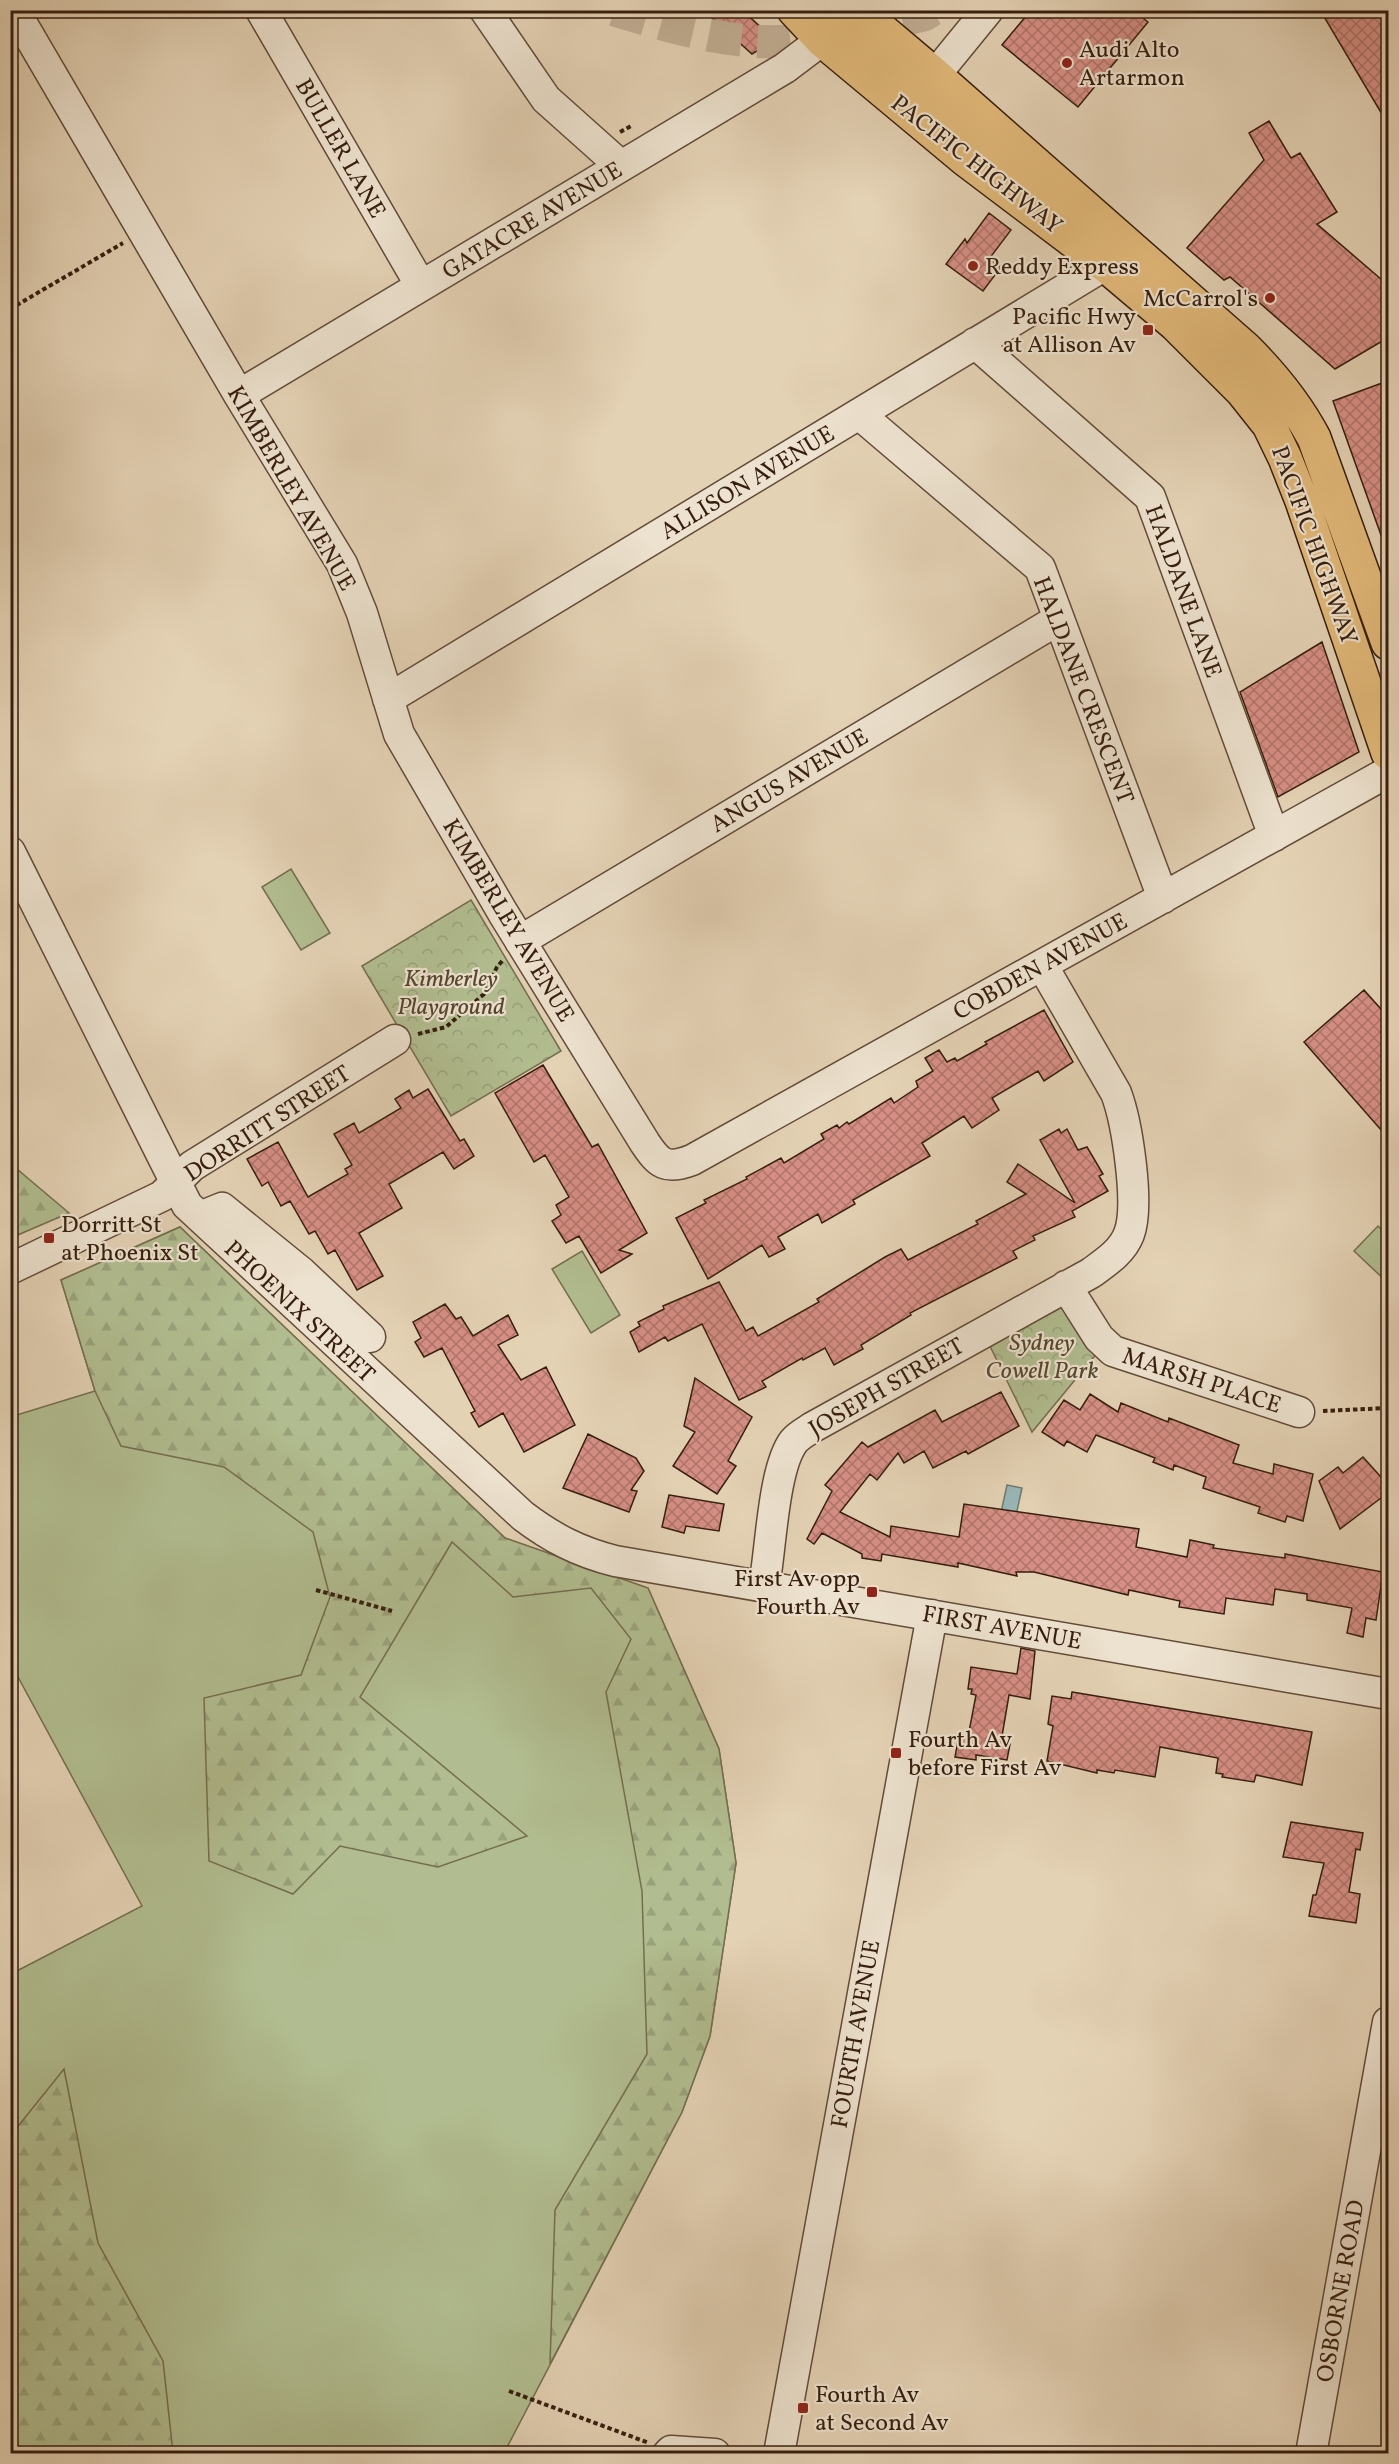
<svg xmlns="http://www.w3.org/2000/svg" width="1399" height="2464" font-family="Vollkorn,serif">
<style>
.green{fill:#b1bd90;stroke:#746e4f;stroke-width:1.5}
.forest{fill:url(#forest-firs);stroke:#746e4f;stroke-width:1.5}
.park{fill:url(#park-crowns);stroke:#746e4f;stroke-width:1.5}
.water{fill:#98b6b6;stroke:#717973;stroke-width:1.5}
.building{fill:url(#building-cross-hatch);stroke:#361e0e;stroke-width:1.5}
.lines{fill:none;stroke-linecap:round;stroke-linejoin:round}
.highway-tunnel{stroke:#c1ae94;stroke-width:33;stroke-dasharray:33 16;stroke-linecap:butt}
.minor-casing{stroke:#624b38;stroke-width:33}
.major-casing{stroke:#361e0e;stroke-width:36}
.highway-casing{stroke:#361e0e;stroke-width:36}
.path{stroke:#361e0e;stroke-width:4;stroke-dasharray:4.5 3;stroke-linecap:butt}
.minor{stroke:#ede2cf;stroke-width:30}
.major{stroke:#e2b97a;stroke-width:33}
.highway{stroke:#e2b97a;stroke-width:33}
.poi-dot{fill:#8f2418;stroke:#ede2cf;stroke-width:2}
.labels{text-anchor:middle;stroke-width:4.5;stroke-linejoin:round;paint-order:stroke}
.poi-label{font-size:24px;fill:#361e0e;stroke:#ede2cf;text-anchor:start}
.street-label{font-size:24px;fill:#361e0e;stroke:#ede2cf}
.park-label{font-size:24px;font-style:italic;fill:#55462e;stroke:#ede2cf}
</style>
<defs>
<pattern id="forest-firs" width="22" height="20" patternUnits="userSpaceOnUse" patternTransform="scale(1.5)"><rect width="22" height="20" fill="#b1bd90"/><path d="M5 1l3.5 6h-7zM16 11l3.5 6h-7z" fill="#99a27b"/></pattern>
<pattern id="park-crowns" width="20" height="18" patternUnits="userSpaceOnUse" patternTransform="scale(1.5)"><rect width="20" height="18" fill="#b1bd90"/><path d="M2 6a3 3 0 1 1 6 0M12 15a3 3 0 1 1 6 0" fill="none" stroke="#99a27b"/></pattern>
<pattern id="building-cross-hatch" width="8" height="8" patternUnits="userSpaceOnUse" patternTransform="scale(1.5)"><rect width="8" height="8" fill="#d78f85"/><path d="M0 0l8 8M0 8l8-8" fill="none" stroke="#af746b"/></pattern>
</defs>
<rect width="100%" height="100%" fill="#e4d2b5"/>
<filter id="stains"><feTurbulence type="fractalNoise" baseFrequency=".00333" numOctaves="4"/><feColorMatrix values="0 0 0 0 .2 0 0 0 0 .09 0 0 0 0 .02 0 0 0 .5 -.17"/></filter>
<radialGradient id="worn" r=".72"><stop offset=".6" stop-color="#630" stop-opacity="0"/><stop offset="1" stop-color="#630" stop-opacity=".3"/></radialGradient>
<!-- green -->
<path class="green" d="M291,869L330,933L301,950L262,887Z
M1378,1226L1388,1236V1283L1354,1251Z
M180,1227L505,1538L648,1588L719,1749L736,1863L710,2036L682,2112L504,2453H11V1974L142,1906L11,1664L10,1417L95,1391L61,1280Z
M582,1251L620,1315L591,1333L552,1269Z"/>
<!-- forest -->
<path class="forest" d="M10,1164H11L69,1213L13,1237L11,1235Z
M180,1227L505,1538L648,1588L719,1749L736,1863L710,2036L682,2112L550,2364L555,2210L647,2054L642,1891L606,1692L631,1639L591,1588L513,1597L452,1542L360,1697L527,1836L438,1867L340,1846L293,1894L209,1861L204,1698L301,1675L330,1597L313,1532L224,1467L121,1446L95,1391L61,1280Z
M64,2069L98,2243L163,2361L173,2453H17V2302L10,2285L11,2135Z"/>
<!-- park -->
<path class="park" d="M471,900L561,1051L451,1116L362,966Z
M1054,1306L1062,1307L1098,1352L1032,1432L987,1340Z"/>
<!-- water -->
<path class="water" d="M1007,1485L1022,1488L1015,1520L1000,1517Z"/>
<!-- building -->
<path class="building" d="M703,10H742L775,40L752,54Z
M1031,10H1133L1148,22L1078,107L1002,45Z
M1320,10H1389V126Z
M1269,121L1291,158L1300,153L1337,212L1317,224L1389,286V337L1335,369L1230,277L1224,280L1187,248L1264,160L1249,133Z
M989,213L1011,230L989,259L1001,267L983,291L946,264L965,239L967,243Z
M1382,383L1389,400V549H1386L1333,401Z
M1322,642L1359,752L1278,797L1240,692Z
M1364,990L1389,1018V1139L1304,1042Z
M1044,1010L1073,1062L1044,1081L1038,1071L992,1098L999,1110L972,1128L964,1116L922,1143L930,1156L853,1200L855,1204L822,1223L818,1214L778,1237L785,1249L769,1257L762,1245L708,1279L676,1218L706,1203L704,1200L747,1179L746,1177L781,1158L784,1163L824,1139L821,1134L837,1125L839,1128L847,1122L849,1124L891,1098L894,1103L918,1087L916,1081L933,1071L925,1058L939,1050L947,1062L955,1058L957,1061L987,1044L985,1042Z
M543,1065L592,1147L598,1144L647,1233L619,1250L632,1254L601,1273L579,1236L566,1243L552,1221L561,1215L556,1205L569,1197L545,1155L534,1162L495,1093Z
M428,1089L460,1141L464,1139L474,1156L454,1169L443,1152L389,1184L402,1208L359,1233L383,1276L357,1290L335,1250L328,1254L315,1231L309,1234L290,1201L281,1206L268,1182L262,1186L247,1159L278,1142L308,1197L348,1174L345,1169L352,1165L334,1134L354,1123L359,1133L401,1108L395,1099L409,1090L413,1098Z
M1059,1129L1061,1133L1067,1129L1078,1150L1087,1147L1103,1174L1099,1176L1108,1191L1072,1211L1075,1217L1033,1236L1035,1240L1013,1251L1017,1258L910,1313L911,1315L861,1345L863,1349L834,1365L825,1348L803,1360L802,1358L762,1381L766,1387L739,1400L702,1324L668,1341L665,1337L639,1352L630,1332L640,1326L638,1322L664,1309L663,1306L719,1282L746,1331L753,1327L758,1336L819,1302L817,1299L885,1257L901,1249L908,1260L978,1224L976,1221L1026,1194L1007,1182L1018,1164L1075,1203L1040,1140Z
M445,1304L456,1319L461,1317L473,1336L508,1315L518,1335L498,1345L521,1380L546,1367L575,1425L524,1452L503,1413L479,1427L471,1413L475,1411L442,1348L424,1357L415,1342L421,1338L413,1322Z
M695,1378L752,1417L728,1461L736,1466L717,1494L673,1466L695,1432L684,1426Z
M1001,1392L1019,1426L968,1454L966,1451L933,1468L924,1451L904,1463L898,1453L877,1480L870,1474L840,1512L890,1537L891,1526L959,1537L964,1504L1139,1529L1136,1547L1187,1557L1190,1540L1214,1545L1213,1548L1285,1558V1554L1383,1572L1376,1620L1366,1618L1363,1637L1347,1633L1352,1608L1307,1600V1594L1275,1589L1273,1605L1226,1598L1224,1614L1179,1607L1180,1601L1129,1590L1128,1595L1034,1572H1016L1017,1576L958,1563V1567L882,1554L881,1561L862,1558V1554L822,1533L814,1544L807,1539L832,1491L825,1485L862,1442L868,1447L935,1410L942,1422Z
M1090,1394L1118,1412L1121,1403L1168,1422L1169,1418L1239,1445L1233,1463L1273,1474L1274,1464L1313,1474L1303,1521L1287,1516L1285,1522L1258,1513L1260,1507L1203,1488L1206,1477L1174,1465L1173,1470L1153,1462L1155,1458L1096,1435L1087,1452L1067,1441L1064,1446L1042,1432L1064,1400L1080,1410Z
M588,1434L636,1458L644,1471L631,1490L637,1491L629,1512L563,1488Z
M1363,1457L1389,1486V1492L1340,1529L1319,1481L1338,1467L1343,1473Z
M669,1495L724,1504L719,1531L686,1526L684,1533L662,1527Z
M1021,1648L1035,1651L1030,1699L1009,1695L1001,1742L1010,1744L1007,1760L976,1755V1760L955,1757L959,1735L968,1737L976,1695L971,1694L972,1689H968L971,1667L1017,1674Z
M1072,1692L1312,1732L1302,1785L1256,1775L1254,1782L1222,1777L1223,1774L1216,1773L1218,1758L1160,1747L1155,1777L1115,1770L1114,1773L1097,1770V1773L1047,1761L1053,1726L1048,1724L1052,1696L1071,1699Z
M1291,1822L1363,1833L1360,1850L1356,1849L1349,1892L1360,1894L1356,1923L1309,1916L1313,1895H1316L1324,1863L1283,1857Z"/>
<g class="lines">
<!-- highway-tunnel -->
<path class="highway-tunnel" d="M614,10C673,27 736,48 798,40C840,35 882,24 924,15L932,10"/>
<!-- minor casing -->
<g class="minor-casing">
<path id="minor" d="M14,10L239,395L342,564L362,613L399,734L503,913L645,1143C659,1164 666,1170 692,1160L1388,772
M261,10L421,286
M485,10L546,99L621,166
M935,75L988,10
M975,343L1150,497L1274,836
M239,395L785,68L822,40
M859,414L1040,568L1163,898
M388,699L1105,265
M10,852L187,1205L523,1516C552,1538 579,1552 615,1561L1388,1694
M520,941L1059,619
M200,1217L222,1208L301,1272L370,1337
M10,1269L162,1196L192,1166L395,1040
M1066,1286L1099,1338L1113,1351L1299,1412
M764,1586C771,1550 773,1468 794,1441C799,1435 807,1431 813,1427L1091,1273C1106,1262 1122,1252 1129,1234C1140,1205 1127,1122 1116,1093L1042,965
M668,2454L671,2451L715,2454
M779,2454L932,1615
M1311,2454L1388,2022"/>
</g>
<!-- major casing -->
<g class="major-casing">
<path id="major" d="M794,10L822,40L966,160L1105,265L1176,325L1242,391L1269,425L1285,458L1302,501L1388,753
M858,10L935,75L1246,349C1273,376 1296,404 1314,438L1388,643"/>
</g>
<!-- highway casing -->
<g class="highway-casing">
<path id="highway" d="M822,10L1016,177L1078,243"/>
</g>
<!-- path -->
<path class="path" d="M620,132L633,125
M10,309L123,243
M418,1034L446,1027L484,994L497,967L503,960
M1323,1411L1388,1408
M316,1590L392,1611
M509,2391L649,2443"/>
<!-- minor -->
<use href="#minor" class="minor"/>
<!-- major -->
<use href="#major" class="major"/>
<!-- highway -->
<use href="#highway" class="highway"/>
</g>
<!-- markers -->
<g class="poi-dot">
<circle cx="1067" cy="63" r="6"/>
<circle cx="973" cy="266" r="6"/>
<circle cx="1270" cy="298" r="6"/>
<rect x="1142" y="324" width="12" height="12" rx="3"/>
<rect x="43" y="1232" width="12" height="12" rx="3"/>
<rect x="866" y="1586" width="12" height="12" rx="3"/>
<rect x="890" y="1747" width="12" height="12" rx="3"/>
<rect x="797" y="2402" width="12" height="12" rx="3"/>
</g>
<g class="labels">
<!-- poi labels -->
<g class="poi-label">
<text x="1079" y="57">Audi Alto<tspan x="1079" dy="28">Artarmon</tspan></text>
<text x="985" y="274">Reddy Express</text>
<text x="1258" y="306" text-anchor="end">McCarrol's</text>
<text x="1136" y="324" text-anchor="end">Pacific Hwy<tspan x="1136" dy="28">at Allison Av</tspan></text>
<text x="61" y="1232">Dorritt St<tspan x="61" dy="28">at Phoenix St</tspan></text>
<text x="860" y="1586" text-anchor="end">First Av opp<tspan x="860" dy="28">Fourth Av</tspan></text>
<text x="908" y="1747">Fourth Av<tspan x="908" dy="28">before First Av</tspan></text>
<text x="815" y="2402">Fourth Av<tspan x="815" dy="28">at Second Av</tspan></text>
</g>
<!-- street labels -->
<g class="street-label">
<text transform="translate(341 148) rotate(60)" y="8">BULLER LANE</text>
<text transform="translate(977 164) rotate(38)" y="8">PACIFIC HIGHWAY</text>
<text transform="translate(532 220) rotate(-31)" y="8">GATACRE AVENUE</text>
<text transform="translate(747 482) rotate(-31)" y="8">ALLISON AVENUE</text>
<text transform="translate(292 488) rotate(60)" y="8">KIMBERLEY AVENUE</text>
<text transform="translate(1315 545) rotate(70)" y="8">PACIFIC HIGHWAY</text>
<text transform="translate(1184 591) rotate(70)" y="8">HALDANE LANE</text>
<text transform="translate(1084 690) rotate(69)" y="8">HALDANE CRESCENT</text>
<text transform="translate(789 780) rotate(-31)" y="8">ANGUS AVENUE</text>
<text transform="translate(509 920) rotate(59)" y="8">KIMBERLEY AVENUE</text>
<text transform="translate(1040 966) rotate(-29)" y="8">COBDEN AVENUE</text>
<text transform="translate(267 1123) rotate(-33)" y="8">DORRITT STREET</text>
<text transform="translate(300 1311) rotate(43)" y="8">PHOENIX STREET</text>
<text transform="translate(1202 1380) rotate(18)" y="8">MARSH PLACE</text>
<text transform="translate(886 1387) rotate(-30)" y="8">JOSEPH STREET</text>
<text transform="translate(1002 1627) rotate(10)" y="8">FIRST AVENUE</text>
<text transform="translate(855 2034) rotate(-80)" y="8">FOURTH AVENUE</text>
<text transform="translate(1340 2291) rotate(-80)" y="8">OSBORNE ROAD</text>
</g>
<!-- park labels -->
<g class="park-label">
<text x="451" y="986">Kimberley<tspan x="451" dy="28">Playground</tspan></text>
<text x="1042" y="1350">Sydney<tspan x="1042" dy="28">Cowell Park</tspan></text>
</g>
</g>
<!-- margin -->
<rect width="1399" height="2464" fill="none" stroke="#e4d2b5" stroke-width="36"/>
<rect x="12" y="12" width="1375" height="2440" fill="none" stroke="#361e0e" stroke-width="3"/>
<rect x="18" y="18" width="1363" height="2428" fill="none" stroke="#361e0e" stroke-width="1.5"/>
<rect width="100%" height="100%" filter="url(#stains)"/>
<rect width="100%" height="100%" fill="url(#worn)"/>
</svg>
